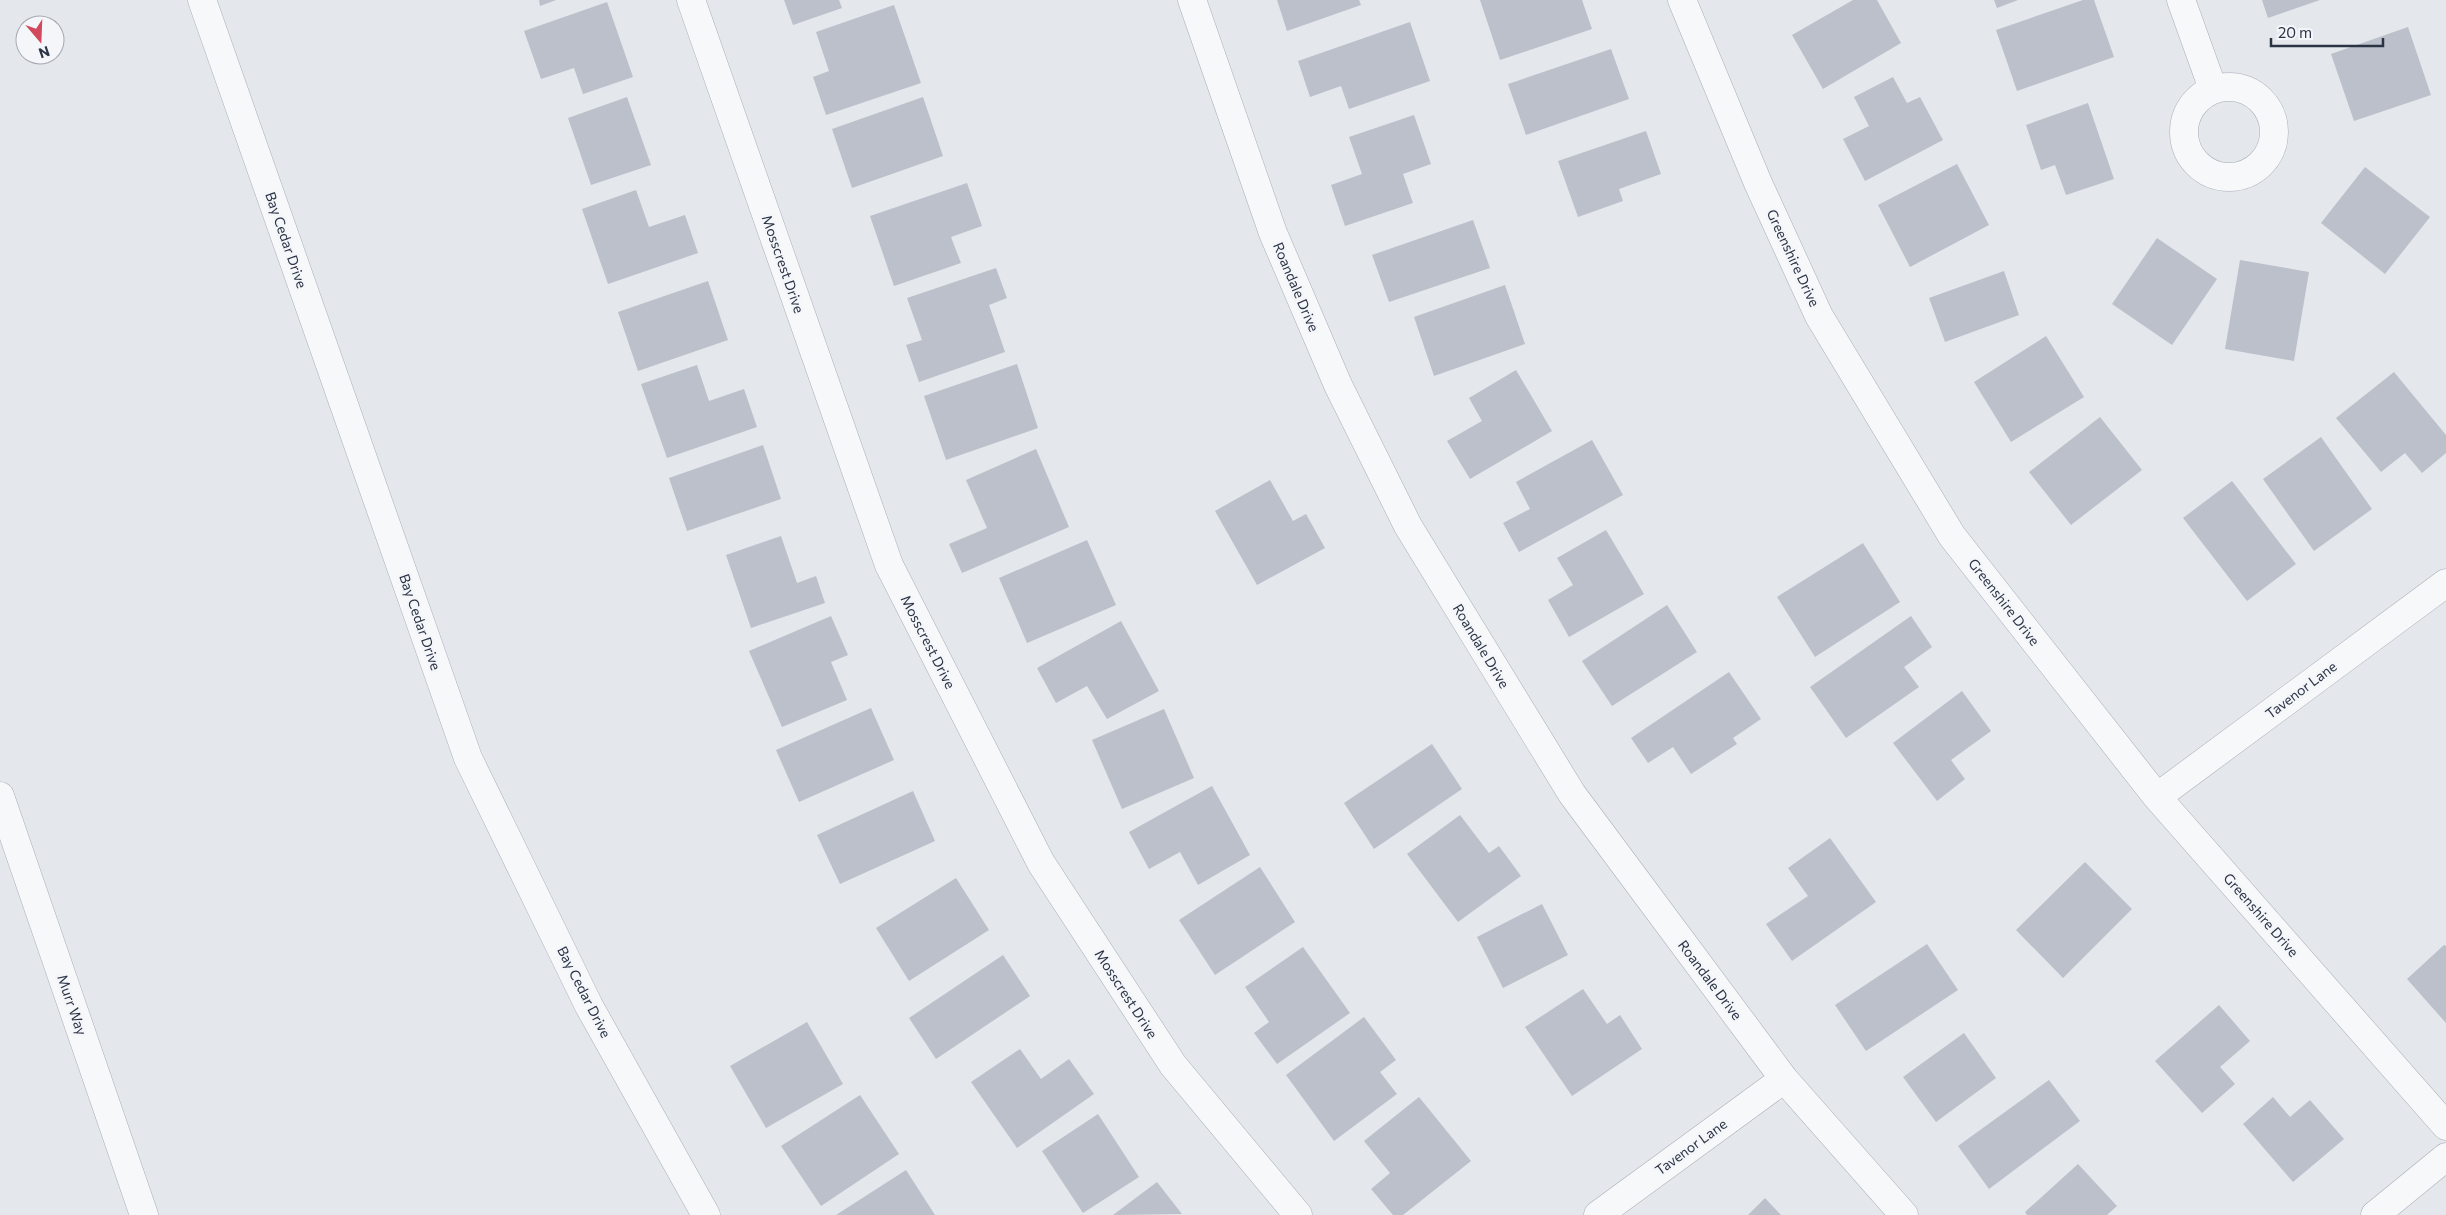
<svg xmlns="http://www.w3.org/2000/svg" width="2446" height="1215" font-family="Commissioner,sans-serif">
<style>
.building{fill:#bbc0ca}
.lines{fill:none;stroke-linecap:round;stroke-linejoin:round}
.minor-casing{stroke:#a9aeb7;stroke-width:29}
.minor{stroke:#f7f8fa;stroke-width:28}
.labels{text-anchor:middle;stroke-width:5;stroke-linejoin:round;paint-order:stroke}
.street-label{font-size:14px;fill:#2b3445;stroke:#f4f6f9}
</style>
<rect width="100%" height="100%" fill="#e4e7ec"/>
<!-- building -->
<path class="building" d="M539,0H556L540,6Z
M784,0H839L842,8L793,25Z
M1277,0H1359L1361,5L1287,31Z
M1480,0H1582L1592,29L1500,60Z
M1853,0H1877L1901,43L1823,89L1792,35Z
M1994,0H2018L1997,8Z
M2083,0H2094L2114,57L2017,91L1996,30Z
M2262,0H2320L2268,18Z
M607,2L633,77L583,94L574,68L541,79L524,31Z
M894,5L921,83L826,115L813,77L829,71L816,32Z
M1410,22L1430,81L1349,109L1341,86L1310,97L1298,61Z
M2408,27L2431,95L2354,121L2331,54Z
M1611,49L1629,99L1526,135L1508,84Z
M1893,77L1907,103L1920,97L1943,140L1865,181L1843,139L1869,126L1854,97Z
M627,97L651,165L591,185L568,118Z
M923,97L943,156L852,188L832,129Z
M2088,103L2114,179L2066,195L2055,165L2041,170L2026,125Z
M1414,115L1431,164L1403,174L1413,203L1345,226L1331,185L1362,174L1349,137Z
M1646,131L1661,174L1619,189L1623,201L1578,217L1558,161Z
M1957,164L1989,225L1910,267L1878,205Z
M2365,167L2430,217L2385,274L2321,223Z
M967,183L982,226L951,237L961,263L894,286L870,216Z
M636,190L649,227L685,215L698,253L608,284L582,209Z
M1473,220L1490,268L1389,302L1372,255Z
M2157,238L2217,279L2172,345L2112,304Z
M2240,260L2309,272L2294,361L2225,349Z
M996,268L1007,298L989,305L1005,352L919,382L906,345L922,340L907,298Z
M2004,271L2019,315L1945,342L1929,298Z
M708,281L728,340L638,371L618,312Z
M1505,285L1525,344L1434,376L1414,317Z
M2046,336L2084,397L2011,442L1974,382Z
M1017,364L1038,428L946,460L924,396Z
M697,365L709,401L744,389L757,427L667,458L641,384Z
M1516,370L1552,431L1470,479L1447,441L1482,421L1469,398Z
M2394,372L2446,435V453L2422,473L2405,453L2381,472L2336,418Z
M2100,417L2142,470L2071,525L2029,472Z
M2321,437L2372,509L2314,551L2263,479Z
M1592,440L1623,495L1519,552L1503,523L1530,509L1516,482Z
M763,445L781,499L687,531L669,478Z
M1036,449L1069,527L962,573L949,544L987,528L966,480Z
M1270,480L1293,521L1306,514L1325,548L1257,585L1215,511Z
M2232,481L2296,564L2247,601L2183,518Z
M1606,530L1644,594L1569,637L1548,600L1573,585L1557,558Z
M781,536L797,583L816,576L825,603L751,628L726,555Z
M1087,540L1116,605L1027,643L999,578Z
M1863,543L1900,602L1815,657L1777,597Z
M1667,605L1697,652L1612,706L1582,661Z
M831,616L848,655L831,662L847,700L782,727L749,651Z
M1911,616L1932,647L1904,667L1919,687L1846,738L1810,687Z
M1121,621L1159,691L1107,719L1087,686L1056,703L1037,668Z
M1729,672L1761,719L1733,738L1737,744L1691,774L1673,747L1648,763L1631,738Z
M1962,691L1991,731L1951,760L1965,779L1937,801L1893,743Z
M871,708L894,760L799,802L776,750Z
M1164,709L1194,778L1122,809L1092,740Z
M1432,744L1462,789L1374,849L1344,803Z
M1212,786L1250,855L1198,885L1180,852L1149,869L1129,832Z
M913,791L935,841L840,884L817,835Z
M1460,815L1489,853L1499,846L1521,876L1458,922L1407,854Z
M1830,838L1876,902L1792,961L1766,924L1808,896L1788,868Z
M2085,862L2132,909L2063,978L2016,930Z
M1260,867L1295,922L1215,975L1179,920Z
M956,878L989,930L909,981L876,928Z
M1542,904L1568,955L1503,988L1477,937Z
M1927,944L1958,990L1866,1051L1835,1005Z
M2444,945L2446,946V1023L2407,979Z
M1303,947L1350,1013L1277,1064L1254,1033L1269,1022L1245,987Z
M1003,955L1030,996L936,1059L909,1018Z
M1583,989L1607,1024L1620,1015L1642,1049L1572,1096L1525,1027Z
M2219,1005L2250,1041L2220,1067L2235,1084L2202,1113L2155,1061Z
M1364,1017L1396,1060L1380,1072L1397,1094L1334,1141L1286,1075Z
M807,1022L843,1084L766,1128L730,1066Z
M1964,1033L1996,1078L1936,1122L1903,1077Z
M1020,1049L1041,1079L1069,1059L1094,1094L1017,1148L971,1082Z
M2049,1080L2080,1121L1989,1189L1958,1146Z
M860,1095L899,1154L821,1206L781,1146Z
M1419,1097L1471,1161L1403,1215H1393L1371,1189L1390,1173L1364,1141Z
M2273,1097L2290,1117L2310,1100L2344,1139L2293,1182L2243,1124Z
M1098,1114L1139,1177L1083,1213L1042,1151Z
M2078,1164L2117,1206L2107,1215H2027L2025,1212Z
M906,1170L935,1215H836Z
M1157,1182L1182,1214L1113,1215Z
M1765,1198L1781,1215H1748Z"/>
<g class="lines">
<!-- minor casing -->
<g class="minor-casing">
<path id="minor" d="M202,0L468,758L589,1006L706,1215
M691,0L889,565L1041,863L1173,1065L1298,1215
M1192,0L1273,233L1338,385L1408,526L1572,794L1784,1079L1904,1215
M1682,0L1758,183L1819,316L1952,536L2157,797L2446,1126
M2181,0L2213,89
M2184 132a45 45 0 1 1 90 0a45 45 0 1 1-90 0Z
M0,796L144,1215
M2157,797L2446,583
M1598,1215L1784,1079
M2375,1215L2446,1157"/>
</g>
<!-- minor -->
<use href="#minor" class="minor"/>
</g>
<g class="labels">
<!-- street labels -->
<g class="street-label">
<text transform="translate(286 240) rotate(71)" y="5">Bay Cedar Drive</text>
<text transform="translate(1793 258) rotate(65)" y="5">Greenshire Drive</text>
<text transform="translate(783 264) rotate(71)" y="5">Mosscrest Drive</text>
<text transform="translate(1296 287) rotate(67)" y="5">Roandale Drive</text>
<text transform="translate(2004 602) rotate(52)" y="5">Greenshire Drive</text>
<text transform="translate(420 622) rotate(71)" y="5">Bay Cedar Drive</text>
<text transform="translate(928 642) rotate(63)" y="5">Mosscrest Drive</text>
<text transform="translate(1481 646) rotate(59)" y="5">Roandale Drive</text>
<text transform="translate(2301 690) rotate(-37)" y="5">Tavenor Lane</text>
<text transform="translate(2261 915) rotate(49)" y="5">Greenshire Drive</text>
<text transform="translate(1710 980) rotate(53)" y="5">Roandale Drive</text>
<text transform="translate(584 992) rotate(63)" y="5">Bay Cedar Drive</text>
<text transform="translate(1126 994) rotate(57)" y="5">Mosscrest Drive</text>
<text transform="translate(72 1005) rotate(71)" y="5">Murr Way</text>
<text transform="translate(1691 1147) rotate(-36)" y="5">Tavenor Lane</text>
</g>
</g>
<!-- north arrow -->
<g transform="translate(40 40) rotate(161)"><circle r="24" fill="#f4f6f9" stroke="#a4a8b1"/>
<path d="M0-4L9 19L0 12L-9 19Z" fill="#d1495b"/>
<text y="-8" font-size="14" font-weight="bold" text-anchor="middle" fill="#2b3445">N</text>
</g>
<!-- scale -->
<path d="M2271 38v8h112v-8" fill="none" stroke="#2b3445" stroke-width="2.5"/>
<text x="2278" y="38" font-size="15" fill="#2b3445" stroke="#f4f6f9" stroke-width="4" paint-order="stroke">20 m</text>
</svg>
